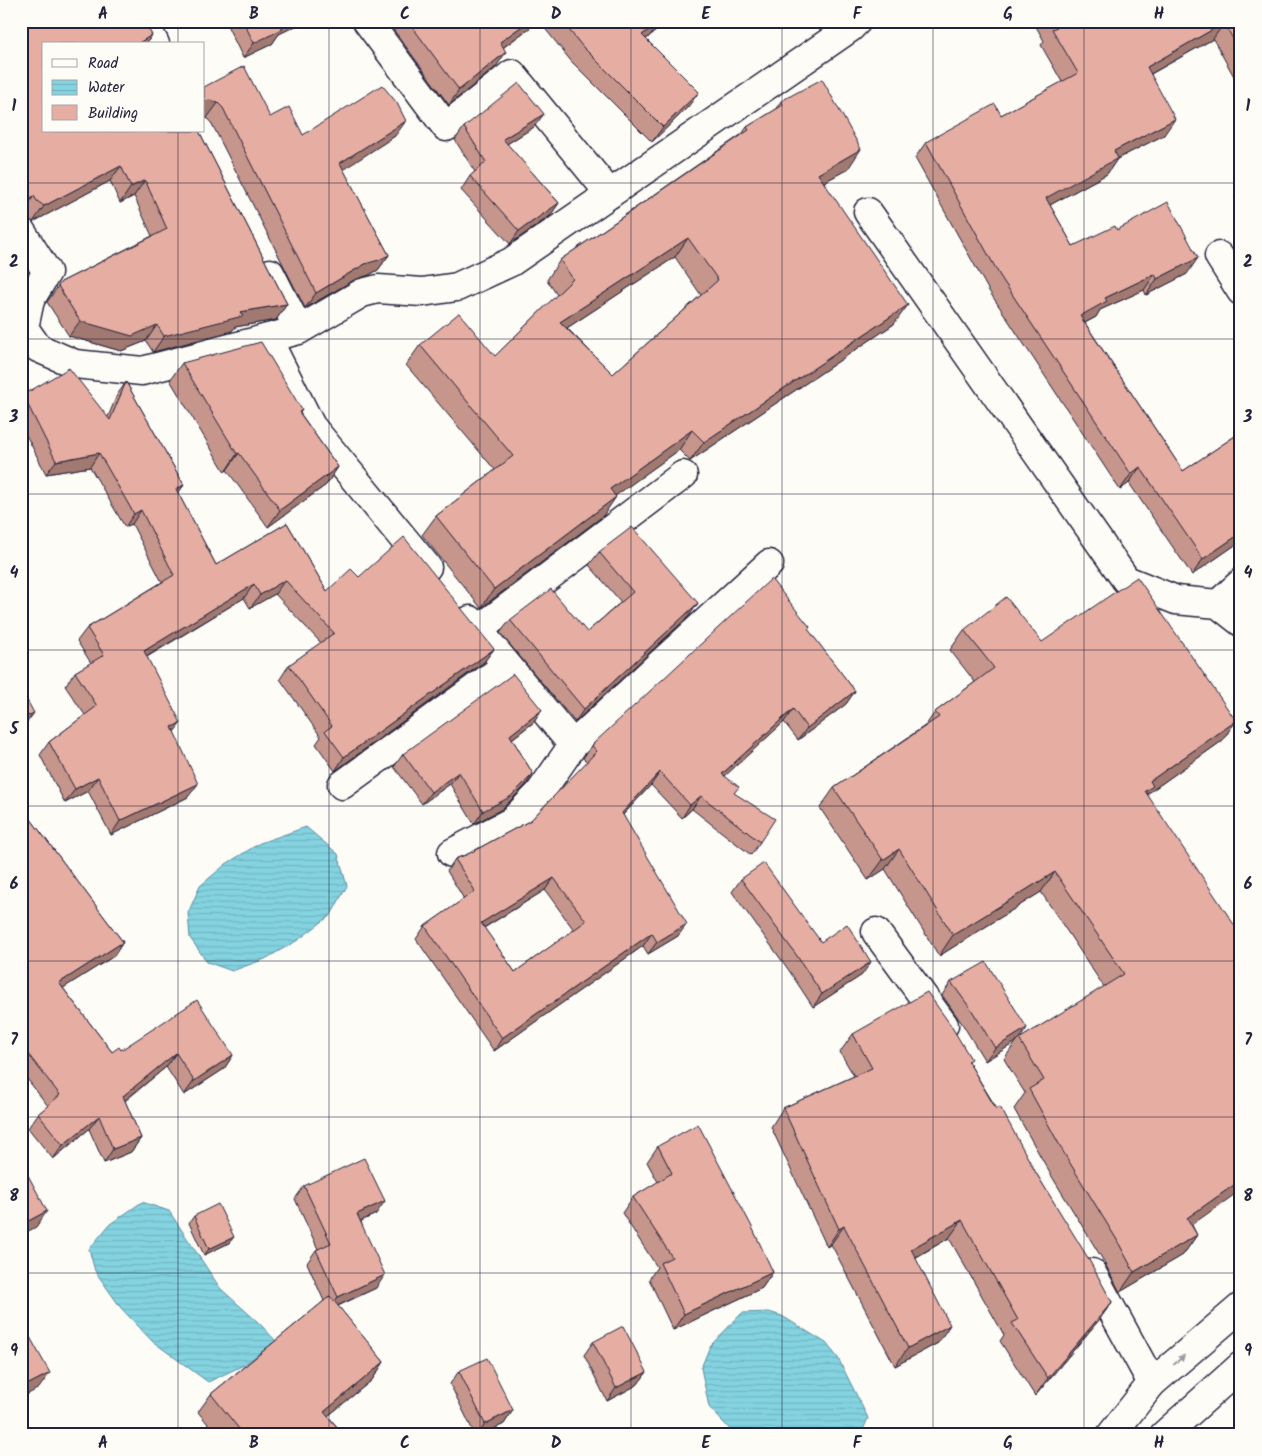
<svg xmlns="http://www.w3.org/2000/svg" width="1262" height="1456" font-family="Kalam,sans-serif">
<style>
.water{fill:url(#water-rules);stroke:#5d8c9f}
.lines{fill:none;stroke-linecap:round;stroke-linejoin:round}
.minor-casing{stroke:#22223b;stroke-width:31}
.highway-casing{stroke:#22223b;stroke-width:31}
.minor{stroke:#fdfcf7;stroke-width:28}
.highway{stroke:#fdfcf7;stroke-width:28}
.wall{fill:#c6958b;stroke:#22223b;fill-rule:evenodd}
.shaded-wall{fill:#a17971;stroke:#22223b}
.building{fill:#e6ada2;stroke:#22223b;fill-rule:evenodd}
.oneway{fill:#9a9aa2}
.grid{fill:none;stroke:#22223b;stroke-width:1;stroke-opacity:0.55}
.neatline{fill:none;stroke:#22223b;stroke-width:2}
.grid-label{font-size:16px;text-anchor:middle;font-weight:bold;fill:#22223b}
</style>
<defs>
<pattern id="water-rules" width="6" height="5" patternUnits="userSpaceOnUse" patternTransform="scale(1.25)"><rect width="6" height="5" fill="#84d3e1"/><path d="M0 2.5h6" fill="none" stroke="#72b5c2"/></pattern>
</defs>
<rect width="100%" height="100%" fill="#fdfcf7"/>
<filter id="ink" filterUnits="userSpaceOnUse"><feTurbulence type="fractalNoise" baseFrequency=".02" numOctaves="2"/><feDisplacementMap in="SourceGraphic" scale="10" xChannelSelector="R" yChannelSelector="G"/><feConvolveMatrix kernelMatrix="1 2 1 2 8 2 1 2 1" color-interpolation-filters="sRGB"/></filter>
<g filter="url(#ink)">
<!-- water -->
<path class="water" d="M306,827L338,854L347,886L331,915L298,940L265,959L232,971L207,962L190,938L188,913L200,886L226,864L260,843Z
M142,1202L169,1211L220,1288L259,1323L276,1341L244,1365L208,1382L152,1341L121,1308L95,1271L89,1249L110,1224Z
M769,1312L782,1316L826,1343L838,1358L868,1418L861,1435H735L709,1407L701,1368L710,1346L742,1313Z"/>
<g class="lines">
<!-- minor casing -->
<g class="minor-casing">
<path id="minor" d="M143,21L155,44
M367,21L446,127L512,74L610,194
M868,212L1126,580L1176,600L1218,604L1241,622
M21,231L47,272L30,300
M1219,256L1241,291
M270,273L299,330
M21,305L30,300L24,328L38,348L75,364L142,371L299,330L362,293L378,289L422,292L457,287L511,262L850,28L857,21
M267,338L311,426L427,567
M1218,604L1241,583
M470,620L573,745L660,664L769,564
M478,630L683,475
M342,785L507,665
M452,853L511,822L539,794L573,745
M876,932L944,1025
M1092,1273L1152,1383"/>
</g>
<!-- highway casing -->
<g class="highway-casing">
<path id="highway" d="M1111,1435L1152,1383L1241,1307
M1164,1435L1241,1366"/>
</g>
<!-- minor -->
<use href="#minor" class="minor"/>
<!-- highway -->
<use href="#highway" class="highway"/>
</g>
<!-- wall -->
<path class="wall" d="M21,21L152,35L146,44H44V131H199L287,304L276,320L235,327L232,331L153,352L146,341L121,351L69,336L47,302L61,282L152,236L134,196L120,203L110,181L33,222L26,217L23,211Z
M201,21H212L203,25Z
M225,21H306L279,34L272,44L243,58Z
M387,21H668L646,39L688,107L652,142L571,61L539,21L504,47L496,67L449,105Z
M1033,21H1241V77L1236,80L1213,39L1151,74L1164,135L1117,159L1107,174L1050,205L1073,246L1117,230L1187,274L1146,295L1144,290L1100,310L1096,317L1085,323L1183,471L1241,432V541L1192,575L1129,483L1120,490L989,291L915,158L926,142L1001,115L1062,82L1041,45L1044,41Z
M204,87L270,117L303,135L395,136L343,169L389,255L378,270L369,275L354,280L305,308L212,124L207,118L204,117Z
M781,101L848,169L824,182L894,324L690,461L679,450L616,495L603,516L481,608L422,535L436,516L495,470L406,365L420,345L495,356L557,295L547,280L560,260L742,134L747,127L775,110ZM675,257L701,295L613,374L567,328Z
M464,127H534L507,144L559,203L550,216L510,244L461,190L470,176L475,172L455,140Z
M1241,188V206L1235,197Z
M182,363L302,410L300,413L338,467L326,485L268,527L227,470L225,472L170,380Z
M126,382L184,485L178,493L216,565L287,523L327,591L359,577L494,649L484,662L335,771L316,744L321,737L280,679L289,665L321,643L275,594L250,608L244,598L147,657L174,732L188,797L111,835L88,791L65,803L40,755L49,742L85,715L65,686L75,672L91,663L77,641L87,628L162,582L132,524L125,527L90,467L46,474L21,425V397L23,395L108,417L117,395Z
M599,552L698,603L689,616L575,722L500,633L510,620L587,632L621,602L589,565Z
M810,627L808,630L855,691L846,704L798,740L784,722L724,776L760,842L751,855L692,809L682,818L651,785L623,815L678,936L648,954L643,946L494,1051L416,939L425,926L464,899L447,871L455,859L468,854L531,820L587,762L583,758L594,743ZM545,890L574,930L515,972L484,928Z
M964,630L1042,642L1236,721L1222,741L1147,794L1192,1225L1197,1235L1183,1255L1120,1292L1103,1260L1051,1175L1014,1109L1025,1093L1004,1059L1016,1042L985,1061L963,1025L942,995L951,982L1021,1038L1104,987L1041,892L939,956L885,869L868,880L820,808L834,788L926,725L935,712L975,682L950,650Z
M542,710L534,722L512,739L533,774L525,786L502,809L474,824L450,784L422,804L394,767L403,754Z
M21,806L123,942L114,956L63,988L112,1052L121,1050L233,1055L224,1069L184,1095L166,1067L125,1101L141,1138L131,1152L104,1163L89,1129L53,1159L28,1128L38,1114L48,1106L21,1071Z
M741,879L821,942L862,975L813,1007L788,969L732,892Z
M853,1034L969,1063L1036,1173L1112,1302L1099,1320L1035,1396L1000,1341L1004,1335L949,1238L915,1258L938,1343L895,1366L831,1244L827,1247L771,1127L783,1108L854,1076L840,1052Z
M658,1146L773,1272L762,1288L673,1330L649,1279L657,1267L622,1213L633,1197L658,1182L647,1162Z
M304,1186L376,1214L361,1221L376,1288L338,1306L384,1362L372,1380L328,1416L344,1435H217L198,1412L211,1394L324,1301L307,1263L316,1250L318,1249L295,1199Z
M194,1216L229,1243L204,1255L189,1223Z
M593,1342L647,1372L637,1385L607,1401L584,1355Z
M459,1371L513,1410L504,1424L481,1435H475L450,1384Z"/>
<!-- shaded-wall -->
<path class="shaded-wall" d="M206,21H212L203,25Z
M286,21H306L279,34L272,44L243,58L254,43L280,24Z
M529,21H539L490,57L500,42Z
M660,21H668L632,50L642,35Z
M1224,23L1213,39L1136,82L1147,67Z
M152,35L146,44H137Z
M506,52L496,67L449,105L459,90Z
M1241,73V77L1236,80Z
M699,92L688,107L652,142L663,127Z
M210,100L218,103L207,118L204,117V101Z
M544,114L534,127L494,152L503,139Z
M1175,119L1164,135L1117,159L1107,174L1035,213L1046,198L1114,151Z
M406,121L395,136L329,179L340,163Z
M861,149L848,169L804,193L818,174Z
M121,166L110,181L33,222L44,206Z
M145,180L134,196L120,203L131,187Z
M34,196L23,211L21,213V204Z
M559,203L550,216L510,244L519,231Z
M688,238L675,257L547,341L560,322Z
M389,255L378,270L369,275L354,280L305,308L316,293L365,264Z
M1198,258L1187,274L1146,295L1157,279Z
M1155,274L1144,290L1100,310L1096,317L1069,331L1080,316L1105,298Z
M287,304L276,320L235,327L232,331L153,352L164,336L240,312Z
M908,305L894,324L690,461L704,442Z
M80,321L157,325L146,341L121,351L69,336Z
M692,430L679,450L597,509L610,489Z
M99,453L90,467L46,474L56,461Z
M239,453L227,470L225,472L237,454Z
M338,467L326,485L268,527L280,510Z
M1140,467L1129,483L1120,490L1131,474Z
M184,485L174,499L176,489Z
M616,497L603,516L481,608L494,589Z
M141,510L132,524L125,527L134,514Z
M1241,533V541L1192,575L1203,559Z
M285,580L275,594L250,608L260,595Z
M254,584L244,598L134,664L144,651Z
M698,603L689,616L575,722L584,709Z
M494,649L484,662L335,771L344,757Z
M855,691L846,704L798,740L807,728Z
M793,709L784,722L713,787L722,774Z
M542,710L534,722L501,747L510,735Z
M34,713L25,725L21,727V719Z
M1236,721L1222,741L1147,794L1138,806L1130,812L1150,781Z
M181,723L171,736L172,727Z
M459,772L450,784L422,804L431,792Z
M660,772L651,785L613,825L622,813Z
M533,774L525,786L502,809L474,824L483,811Z
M98,777L88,791L65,803L75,789Z
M198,784L188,797L111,835L120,821Z
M701,796L692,809L682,818L690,805Z
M899,849L885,869L868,880L883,860Z
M1055,872L1041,892L939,956L953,935Z
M554,878L545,890L472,935L481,923Z
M687,924L678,936L648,954L657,942Z
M652,933L643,946L494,1051L502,1038Z
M123,942L114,956L49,997L59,983Z
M871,962L862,975L813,1007L822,994Z
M1027,1028L1019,1040V1039L1016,1042L985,1061L995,1048Z
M176,1053L166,1067L113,1110L123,1096Z
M233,1055L224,1069L184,1095L194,1081Z
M99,1116L89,1129L53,1159L63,1145Z
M141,1138L131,1152L104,1163L113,1149Z
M1241,1180V1190L1173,1238L1187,1218Z
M385,1201L376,1214L348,1227L357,1214Z
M47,1211L36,1227L21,1235V1225Z
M962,1220L949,1238L898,1267L911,1249Z
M844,1226L831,1244L827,1247L839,1229Z
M1197,1235L1183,1255L1120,1292L1134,1272Z
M234,1237L229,1243L204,1255L209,1249Z
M773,1272L762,1288L673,1330L684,1314Z
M385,1275L376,1288L328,1310L338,1297Z
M1112,1302L1099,1320L1035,1396L1048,1378Z
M950,1325L938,1343L895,1366L908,1348Z
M384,1362L372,1380L312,1429L324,1412Z
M647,1372L637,1385L607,1401L616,1388Z
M50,1373L39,1388L21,1398V1388Z
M513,1410L504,1424L481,1435H478L485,1424Z"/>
<!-- building -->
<path class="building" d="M21,21H144L152,35L137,44H44V131H199L287,304L240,312L243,316L164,336L157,325L132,336L80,321L58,286L61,282L167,229L145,180L131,187L121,166L44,206L37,201L34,196L21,204Z
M243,21H286L280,24L283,29L254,43Z
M408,21H529L500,42L506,52L459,90Z
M562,21H660L642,35L699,92L663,127L582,46Z
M1053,21H1241V53L1224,23L1147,67L1175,119L1114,151L1118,158L1046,198L1073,246L1115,226L1117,230L1168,202L1198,258L1157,279L1155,274L1105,298L1107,301L1080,316L1183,471L1241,432V533L1203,559L1140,467L1131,474L1000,276L926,142L995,104L1001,115L1078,73L1052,29L1057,27Z
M244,66L270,117L289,107L303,135L382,85L397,103L406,121L340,163L389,255L379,260L365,264L316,293L223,108L218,103L210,100L204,101V87Z
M822,79L861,149L818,174L908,305L704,442L692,430L610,489L616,497L494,589L436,516L513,456L420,345L459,313L495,356L573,279L560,260L749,130L747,127L783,105L781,101ZM688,238L718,280L613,374L560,322Z
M519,83L544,114L503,139L559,203L519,231L470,176L486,162L464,127Z
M261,342L302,410L299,412L338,467L280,510L239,453L237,454L182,363Z
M69,368L110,420L126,382L184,485L176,489L216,565L287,523L327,591L351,569L359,577L404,537L494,649L344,757L325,731L332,726L289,665L334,633L285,580L260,595L254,584L144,651L181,723L172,727L198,784L120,821L98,777L75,789L49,742L97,706L75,672L104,655L87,628L174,575L141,510L134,514L99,453L56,461L23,395Z
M632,527L698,603L584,709L510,620L551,589L587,632L633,592L599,552Z
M1137,577L1236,721L1150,781L1153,786L1145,791L1241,935V1180L1187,1218L1197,1235L1134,1272L1117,1240L1065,1155L1029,1089L1044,1080L1019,1039L1124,974L1055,872L953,935L899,849L883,860L834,788L939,717L935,712L994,668L964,630L1006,597L1042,642Z
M771,579L810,627L808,629L855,691L807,728L793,709L722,774L739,787L734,793L775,819L760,842L701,796L690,805L660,772L622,813L687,924L657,942L652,933L502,1038L425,926L475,891L455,859L468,854L531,820L597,751L592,746L594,743ZM554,878L586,921L515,972L481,923Z
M513,674L542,710L510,735L533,774L510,797L483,811L459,772L431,792L403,754Z
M23,693L34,713L21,719V694Z
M21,806L123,942L59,983L112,1052L119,1047L121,1050L197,1000L233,1055L194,1081L176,1053L123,1096L141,1138L113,1149L99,1116L63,1145L38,1114L60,1095L21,1045Z
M764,863L821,942L847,924L871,962L822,994L797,956L741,879Z
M986,962L1027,1028L995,1048L973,1012L951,982Z
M927,992L950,1024L971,1059L968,1061L996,1109L1000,1107L1003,1112L1036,1173L1088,1258L1112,1302L1048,1378L1012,1323L1018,1320L962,1220L911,1249L950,1325L908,1348L844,1226L839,1229L783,1108L872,1068L853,1034Z
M698,1124L752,1227L773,1272L684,1314L660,1263L672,1257L633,1197L672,1173L658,1146Z
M364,1158L385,1201L357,1214L385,1275L338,1297L316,1250L331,1243L304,1186Z
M21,1162L47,1211L21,1225Z
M218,1204L234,1237L209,1249L194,1216Z
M21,1293L25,1301L21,1303Z
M330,1296L384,1362L324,1412L344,1435H244L211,1394Z
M21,1321L50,1373L21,1388Z
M623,1326L647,1372L616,1388L593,1342Z
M487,1358L513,1410L485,1424L459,1371Z"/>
<!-- one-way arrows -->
<defs><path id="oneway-solid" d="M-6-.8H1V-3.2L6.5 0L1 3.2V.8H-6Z" transform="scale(1.25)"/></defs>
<use class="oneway" href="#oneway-solid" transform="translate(1179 1360) rotate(-41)"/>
</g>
<!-- grid -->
<path class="grid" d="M178,21V44M329,21V1435M480,21V1435M631,21V1435M782,21V1435M933,21V1435M1084,21V1435M178,131V1435M21,183H1241M21,339H1241M21,494H1241M21,650H1241M21,806H1241M21,961H1241M21,1117H1241M21,1273H1241"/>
<!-- margin -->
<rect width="1262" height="1456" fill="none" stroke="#fdfcf7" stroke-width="55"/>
<!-- legend -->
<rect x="42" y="42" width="162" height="90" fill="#fdfcf7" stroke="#a5a5ac"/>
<rect x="52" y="59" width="25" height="8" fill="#fdfcf7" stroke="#a5a5ac"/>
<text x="88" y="68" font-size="15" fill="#22223b">Road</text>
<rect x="52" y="80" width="25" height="15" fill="url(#water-rules)" stroke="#a5a5ac"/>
<text x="88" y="92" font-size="15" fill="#22223b">Water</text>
<rect x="52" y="105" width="25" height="15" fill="#e6ada2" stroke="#a5a5ac"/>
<text x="88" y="118" font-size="15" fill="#22223b">Building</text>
<rect x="28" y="28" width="1206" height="1400" class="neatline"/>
<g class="grid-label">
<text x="103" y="19">A</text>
<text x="254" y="19">B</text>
<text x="405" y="19">C</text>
<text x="556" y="19">D</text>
<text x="706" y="19">E</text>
<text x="857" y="19">F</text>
<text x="1008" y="19">G</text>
<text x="1159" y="19">H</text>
<text x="14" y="111">1</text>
<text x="1248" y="111">1</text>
<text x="14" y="267">2</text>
<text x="1248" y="267">2</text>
<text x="14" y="422">3</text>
<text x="1248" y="422">3</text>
<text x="14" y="578">4</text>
<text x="1248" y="578">4</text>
<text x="14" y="734">5</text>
<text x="1248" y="734">5</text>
<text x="14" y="889">6</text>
<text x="1248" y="889">6</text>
<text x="14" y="1045">7</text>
<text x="1248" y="1045">7</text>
<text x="14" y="1201">8</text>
<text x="1248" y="1201">8</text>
<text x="14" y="1356">9</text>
<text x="1248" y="1356">9</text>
<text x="103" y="1448">A</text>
<text x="254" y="1448">B</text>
<text x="405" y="1448">C</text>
<text x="556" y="1448">D</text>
<text x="706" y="1448">E</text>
<text x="857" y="1448">F</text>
<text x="1008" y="1448">G</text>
<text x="1159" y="1448">H</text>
</g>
</svg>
